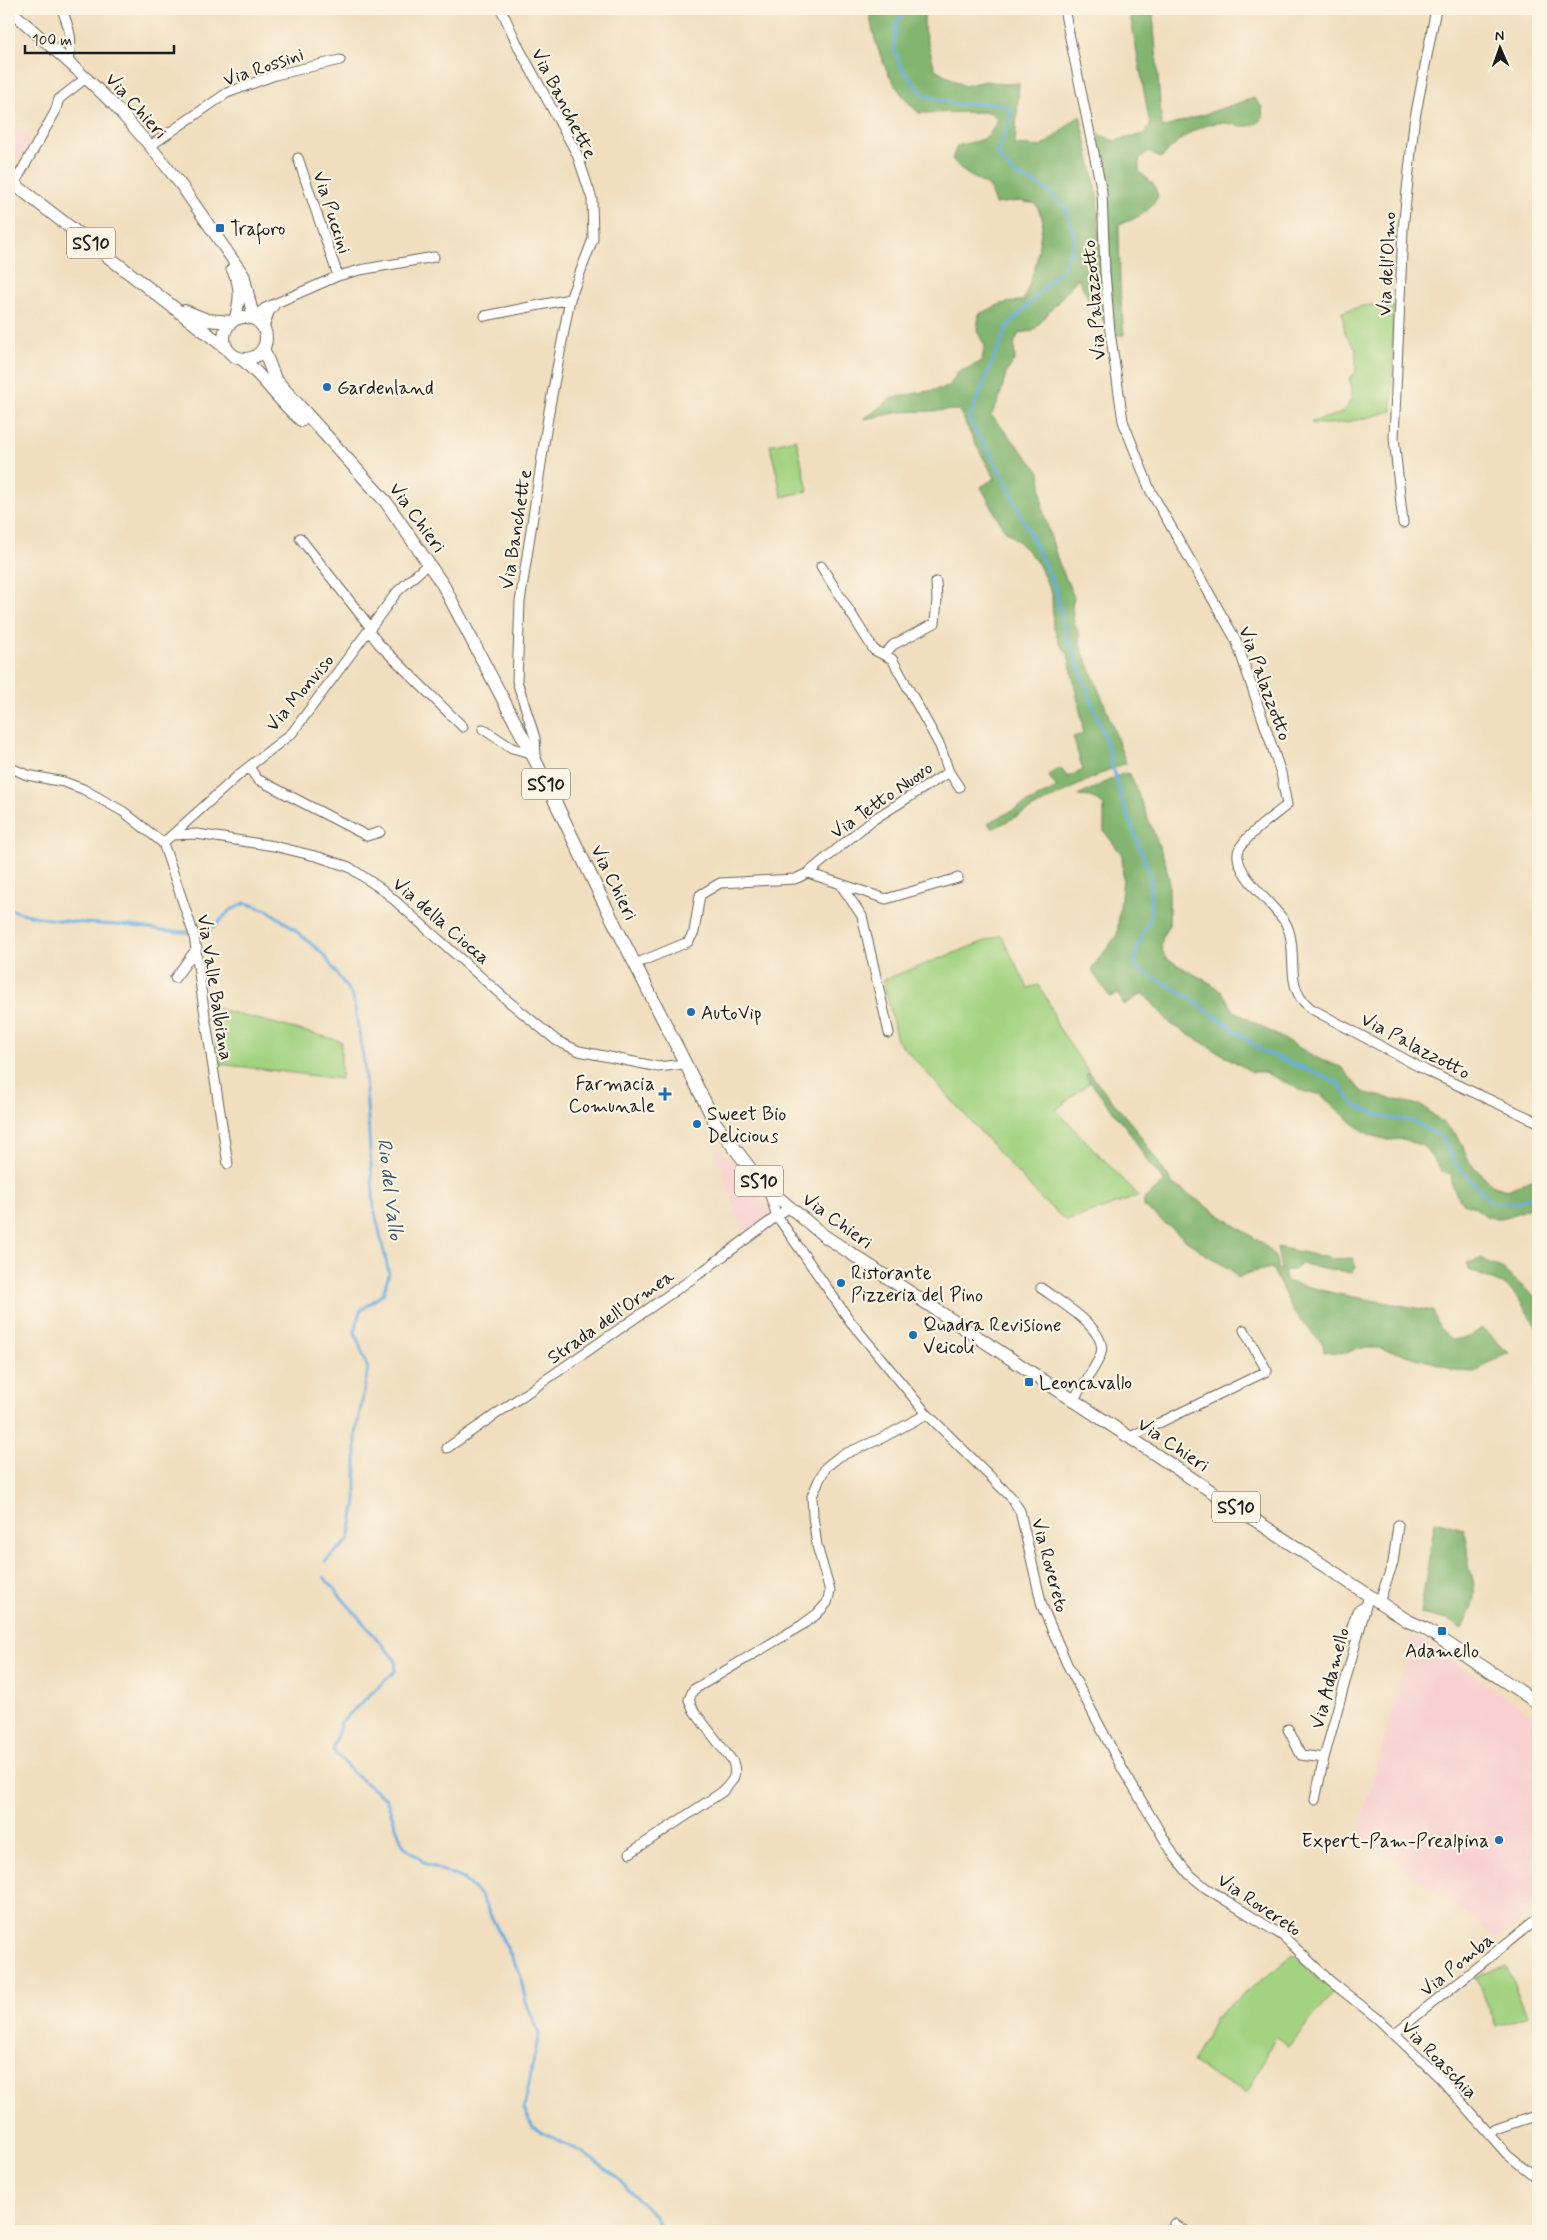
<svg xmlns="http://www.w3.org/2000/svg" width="1547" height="2240" font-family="Mynerve,sans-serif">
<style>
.built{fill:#f7d0cf}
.green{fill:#a3d381;stroke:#60784e}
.forest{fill:#82b56f;stroke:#4f6846}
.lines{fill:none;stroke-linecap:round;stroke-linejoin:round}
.stream{stroke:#6baee0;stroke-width:3}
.minor-casing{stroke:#666055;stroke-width:11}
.secondary-casing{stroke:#666055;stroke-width:13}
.primary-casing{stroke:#666055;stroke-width:14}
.minor{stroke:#fff;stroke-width:9}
.secondary{stroke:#fff;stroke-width:11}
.primary{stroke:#fff;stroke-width:12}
.poi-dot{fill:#1f6fb2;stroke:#fcf5e5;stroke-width:2}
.labels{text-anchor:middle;stroke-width:4.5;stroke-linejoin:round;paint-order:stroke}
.shield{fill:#fcf5e5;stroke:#5f5d58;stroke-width:1}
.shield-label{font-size:18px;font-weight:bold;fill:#1c1c1c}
.street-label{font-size:19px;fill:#1c1c1c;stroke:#fcf5e5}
.poi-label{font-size:19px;fill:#1c1c1c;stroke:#fcf5e5;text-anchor:start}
.water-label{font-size:20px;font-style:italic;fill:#3c566a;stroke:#fcf5e5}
</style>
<rect width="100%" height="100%" fill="#fcf5e5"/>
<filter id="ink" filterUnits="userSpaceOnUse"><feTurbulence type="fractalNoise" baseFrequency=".02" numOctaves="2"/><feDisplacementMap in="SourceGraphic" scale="10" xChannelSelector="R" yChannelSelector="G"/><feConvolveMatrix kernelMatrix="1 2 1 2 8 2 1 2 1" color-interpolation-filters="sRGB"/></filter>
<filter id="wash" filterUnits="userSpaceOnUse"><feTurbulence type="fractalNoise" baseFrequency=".0096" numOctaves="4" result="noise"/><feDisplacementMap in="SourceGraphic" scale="20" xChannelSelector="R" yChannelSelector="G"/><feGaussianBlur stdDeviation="1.12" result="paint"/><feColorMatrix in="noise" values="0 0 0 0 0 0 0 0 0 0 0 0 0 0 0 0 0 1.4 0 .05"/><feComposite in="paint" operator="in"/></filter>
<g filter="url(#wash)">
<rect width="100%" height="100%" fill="#f0debe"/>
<!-- built -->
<path class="built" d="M9,123L33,141L10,172L9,171Z
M721,1148L772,1213L743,1234L716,1151Z
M1418,1637L1538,1720V1909L1497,1938L1358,1833L1407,1657L1409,1638Z"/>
<!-- green -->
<path class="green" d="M1387,303L1393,305L1392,411C1366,418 1337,427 1311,423C1328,414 1348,420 1351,395C1352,388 1352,385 1349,379L1356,372V349L1345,333L1342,312L1363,306Z
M796,439L808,491L782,497L770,445Z
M1001,935L1028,988L1039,985L1052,1009L1057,1025L1089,1073L1086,1075L1090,1082L1056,1110L1139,1196L1067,1221L1043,1201L897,1040L883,980Z
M211,1007L341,1041V1079L220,1064Z
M1293,1954L1313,1974L1335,1991L1289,2046L1276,2036L1247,2094L1192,2063L1215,2018Z
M1506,1965L1527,2015L1497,2027L1476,1978Z"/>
<!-- forest -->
<path class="forest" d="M869,9H927L924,12V30L935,69L964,86L985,81L1004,84L1019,83L1015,145L1042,147L1080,115L1097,193L1104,321L1091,304L1078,278L1033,331L1019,333L1014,344L1015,359L1006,373L999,400L991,415L1040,472L1043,511L1058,561L1074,597L1072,606L1074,623L1079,634L1080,645L1104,703L1126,763L1106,771L992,829L988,823L1057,788L1048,775L1060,768L1068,777L1083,770L1073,737L1083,734L1082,720L1068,654L1060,644L1053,626L1052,594L1039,565L1027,550L1003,528L981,487L995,478L976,445L959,410L901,412L864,419L892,398L949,387L957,373L981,362L985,346L977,331L979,314L1001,304L1024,300L1036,264L1043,220L1036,204L1019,201L995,204L989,187L964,172L952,159L957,146C978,140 990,142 997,119L990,112L919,113C889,86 874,48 869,9Z
M1147,9H1170L1153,14L1162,128L1254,98L1262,107L1263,118C1249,134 1233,121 1216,123C1192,127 1177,142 1161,158L1147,152L1139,160V171L1154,185L1158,196C1150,213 1136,219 1119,224L1120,288L1124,335H1114L1109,272L1107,191L1096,133L1114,141L1144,134L1150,125L1130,14Z
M1124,773L1130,774L1165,861L1169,879V925L1163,935L1161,946L1165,958L1210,983L1223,993L1234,1011L1321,1060L1341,1067L1362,1092L1423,1106L1458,1136L1470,1163L1494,1186L1507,1190L1538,1177V1204C1525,1210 1501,1223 1486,1216C1483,1214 1480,1211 1477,1209C1472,1205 1465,1205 1460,1200C1456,1196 1455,1188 1451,1183L1452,1174L1443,1172L1423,1146L1403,1139L1388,1140L1370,1135L1356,1126L1320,1094L1307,1093L1264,1072H1252L1171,1024L1143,993L1124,1005L1118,994L1110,997L1094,974L1092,968L1117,935L1123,879L1122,855L1104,831V805L1091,797L1078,796Z
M1089,1073L1134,1127L1173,1184L1262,1243C1272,1251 1277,1256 1277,1269L1281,1270L1277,1247L1334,1259L1353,1258L1356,1268L1352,1273L1301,1264L1293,1270H1285V1281L1338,1294L1433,1311L1439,1327L1452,1340L1469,1337L1482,1328L1509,1353L1486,1364L1477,1372L1453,1371L1439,1364L1379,1348H1357L1347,1353L1324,1352L1323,1344L1294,1313L1272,1268L1248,1273L1238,1278L1231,1270L1202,1252L1144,1207V1199L1165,1182L1149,1163L1128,1130L1090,1082L1086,1075Z
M1481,1259L1501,1268L1538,1300V1329L1520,1301L1507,1286L1468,1270L1467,1263Z
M1435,1521L1463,1529C1469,1542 1468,1551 1469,1564C1469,1569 1472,1574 1473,1580C1477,1602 1471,1609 1462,1629L1448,1620L1420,1614Z"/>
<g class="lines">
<!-- stream -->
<path class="stream" d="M906,9L896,24L894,49L902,69L924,95L957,104L997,103L1012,110L1007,129L997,154L1013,173L1044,188L1066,208L1075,240L1063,268L1007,327L969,419L1006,482L1056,590L1063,626L1104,734L1121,797L1150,875L1151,916L1137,948L1134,966L1190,998L1264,1052L1337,1082L1354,1105L1388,1118L1413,1121L1443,1138L1455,1163L1492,1203H1518L1538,1193
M9,909C48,923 91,923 131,926C151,928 169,933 189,932
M196,931L214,927L229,911L245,903L267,910L289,925L323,954L353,997L364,1062L374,1208L389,1274L383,1294L360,1311L355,1332L368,1369L356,1433V1501L349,1540L325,1561
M324,1577L396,1661L395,1671L341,1722L333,1750L355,1775L386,1799L403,1845L426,1864L463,1879L481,1896L520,1974L526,2002L539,2033L524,2109L533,2128L582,2152L616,2177L655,2216L662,2231"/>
</g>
</g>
<g filter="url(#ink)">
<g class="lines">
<!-- minor casing -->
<g class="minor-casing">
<path id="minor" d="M62,9C69,29 74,39 68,60
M501,9L520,50L577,154L592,199L593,239L570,299L549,411L520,602L517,681L535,738L536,758
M1064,9L1102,192L1105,272L1110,332L1123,421L1150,490L1236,640L1281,773L1287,805C1275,815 1240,839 1238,853C1235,874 1274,905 1285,922C1298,944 1287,977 1300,997C1302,1001 1307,1004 1310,1008L1427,1071L1538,1122
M150,146L227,93L275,75L340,60
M298,158L338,276
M9,190L14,184L55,112L59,99L86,78
M485,316L570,299
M256,320L260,312L265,308L338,276L360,270L434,257
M264,328L269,312L274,306
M1403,523L1394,438L1403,229L1414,123L1436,9
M300,538L371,628
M821,566L874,650L892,659L940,746L949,772L959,787
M369,631L379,644L463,727
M884,655L893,645L935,623L937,600L936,582
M483,729L512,748L531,753
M9,767L27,775L64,782L83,789L124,812L163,843L194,935L202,996L228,1164
M249,767L257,779L367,836L380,832
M172,835L242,772L292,733L397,592L429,563
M163,843L172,835L197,834L274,846L319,857L349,867L383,890L508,1001L557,1041L579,1051L649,1065L658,1067L684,1064
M808,873L871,821L949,772
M840,884L862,916L889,1033
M635,964L688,942L694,932L700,895L720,883L795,879L808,873L886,899L958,878
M175,978L197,948
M768,1190L777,1216L850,1321L927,1414L1011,1497L1020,1511L1042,1606L1067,1664L1123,1770L1175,1857L1189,1874L1206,1888L1283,1936L1330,1981L1377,2018L1440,2078L1507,2154L1538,2179
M1041,1288C1057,1300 1108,1329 1101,1353C1098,1365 1081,1387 1074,1399
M1130,1437L1267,1371L1244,1330
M447,1448L699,1274L788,1208
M1379,1602L1393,1563L1398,1525
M1349,1636L1357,1611L1366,1606
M1288,1729L1301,1755L1324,1758L1369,1595
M1315,1800L1324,1758
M630,1853L722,1792C732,1782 738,1776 733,1762L694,1711L689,1700L693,1690L802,1625L817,1614L827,1603L830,1591L817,1546L813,1516L812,1496L819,1480L826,1467L840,1456L882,1438L927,1414
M1394,2034L1538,1918
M1489,2135L1496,2129L1538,2115
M1174,2224L1186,2231"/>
</g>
<!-- secondary casing -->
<g class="secondary-casing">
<path id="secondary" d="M9,9L86,78L114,105L150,146L181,185L244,276L251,307L256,320
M232,269C242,286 240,301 235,319"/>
</g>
<!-- primary casing -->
<g class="primary-casing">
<path id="primary" d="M9,180L226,348
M185,311L207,320L231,322
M224 338a21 21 0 1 1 42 0a21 21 0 1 1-42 0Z
M263,348L275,379L386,502L443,585L536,762L603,901L716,1124L762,1184L823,1235L1379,1602L1408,1621L1424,1628L1538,1703
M242,359C264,377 279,401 301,420"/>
</g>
<!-- minor -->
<use href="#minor" class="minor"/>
<!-- secondary -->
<use href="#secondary" class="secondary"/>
<!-- primary -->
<use href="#primary" class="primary"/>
</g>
</g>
<!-- markers -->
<g class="poi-dot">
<rect x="215" y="223" width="10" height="10" rx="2.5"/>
<circle cx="327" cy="387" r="5"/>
<circle cx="691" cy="1012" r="5"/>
<path d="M662.5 1086.5h5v5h5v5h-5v5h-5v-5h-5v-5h5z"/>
<circle cx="697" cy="1124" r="5"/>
<circle cx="841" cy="1283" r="5"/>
<circle cx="913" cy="1335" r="5"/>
<rect x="1024" y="1377" width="10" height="10" rx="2.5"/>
<rect x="1437" y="1626" width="10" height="10" rx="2.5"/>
<circle cx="1499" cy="1840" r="5"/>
</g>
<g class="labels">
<!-- shield labels -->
<g class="shield">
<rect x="67" y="227.5" width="48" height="31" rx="4"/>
<rect x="522" y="768.5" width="48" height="31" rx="4"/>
<rect x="735" y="1165.5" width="48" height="31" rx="4"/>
<rect x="1212" y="1491.5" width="48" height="31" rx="4"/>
</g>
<g class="shield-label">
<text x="91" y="249">SS10</text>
<text x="546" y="790">SS10</text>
<text x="759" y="1187">SS10</text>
<text x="1236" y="1513">SS10</text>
</g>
<!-- street labels -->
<g class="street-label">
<text transform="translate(263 66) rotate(-19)" y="7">Via Rossini</text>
<text transform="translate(565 103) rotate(63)" y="7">Via Banchette</text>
<text transform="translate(137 105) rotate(48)" y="7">Via Chieri</text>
<text transform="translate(333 212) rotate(72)" y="7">Via Puccini</text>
<text transform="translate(1386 264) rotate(-87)" y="7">Via dell'Olmo</text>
<text transform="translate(1093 300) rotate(-95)" y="7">Via Palazzotto</text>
<text transform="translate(418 517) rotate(54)" y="7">Via Chieri</text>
<text transform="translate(515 529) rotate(-81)" y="7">Via Banchette</text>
<text transform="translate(1266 683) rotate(70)" y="7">Via Palazzotto</text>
<text transform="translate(299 692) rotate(-50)" y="7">Via Monviso</text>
<text transform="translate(881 799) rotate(-35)" y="7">Via Tetto Nuovo</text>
<text transform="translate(615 882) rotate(64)" y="7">Via Chieri</text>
<text transform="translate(442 920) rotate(41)" y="7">Via della Ciocca</text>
<text transform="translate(216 987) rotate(81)" y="7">Via Valle Balbiana</text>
<text transform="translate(1416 1045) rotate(28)" y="7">Via Palazzotto</text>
<text transform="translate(838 1220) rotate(36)" y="7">Via Chieri</text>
<text transform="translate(610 1316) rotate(-35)" y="7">Strada dell'Ormea</text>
<text transform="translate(1174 1444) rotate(34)" y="7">Via Chieri</text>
<text transform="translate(1051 1565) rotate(75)" y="7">Via Rovereto</text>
<text transform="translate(1329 1678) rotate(-75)" y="7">Via Adamello</text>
<text transform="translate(1260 1904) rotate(34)" y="7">Via Rovereto</text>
<text transform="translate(1456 1964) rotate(-39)" y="7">Via Pomba</text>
<text transform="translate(1440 2059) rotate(46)" y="7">Via Roaschia</text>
</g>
<!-- poi labels -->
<g class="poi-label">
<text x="230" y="235">Traforo</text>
<text x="337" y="394">Gardenland</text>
<text x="701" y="1019">AutoVip</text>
<text x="655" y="1090" text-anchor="end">Farmacia<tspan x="655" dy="22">Comunale</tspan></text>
<text x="707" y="1120">Sweet Bio<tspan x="707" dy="22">Delicious</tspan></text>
<text x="851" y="1279">Ristorante<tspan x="851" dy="22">Pizzeria del Pino</tspan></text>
<text x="923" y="1331">Quadra Revisione<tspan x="923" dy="22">Veicoli</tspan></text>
<text x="1039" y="1389">Leoncavallo</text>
<text x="1442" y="1657" text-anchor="middle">Adamello</text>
<text x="1489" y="1847" text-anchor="end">Expert-Pam-Prealpina</text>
</g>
<!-- water labels -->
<g class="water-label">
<text transform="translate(391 1189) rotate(83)" y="7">Rio del Vallo</text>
</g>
</g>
<!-- margin -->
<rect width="1547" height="2240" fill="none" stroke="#fcf5e5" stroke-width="30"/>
<!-- north arrow -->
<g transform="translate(1500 48) rotate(358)" stroke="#fcf5e5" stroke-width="4" paint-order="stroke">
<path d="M0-4L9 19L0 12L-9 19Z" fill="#1c1c1c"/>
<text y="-8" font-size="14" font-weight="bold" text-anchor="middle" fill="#1c1c1c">N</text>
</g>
<!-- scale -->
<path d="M25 45v8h149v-8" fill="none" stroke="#1c1c1c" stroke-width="2.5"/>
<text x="32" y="45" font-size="15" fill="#1c1c1c" stroke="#fcf5e5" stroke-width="4" paint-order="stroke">100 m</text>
</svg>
